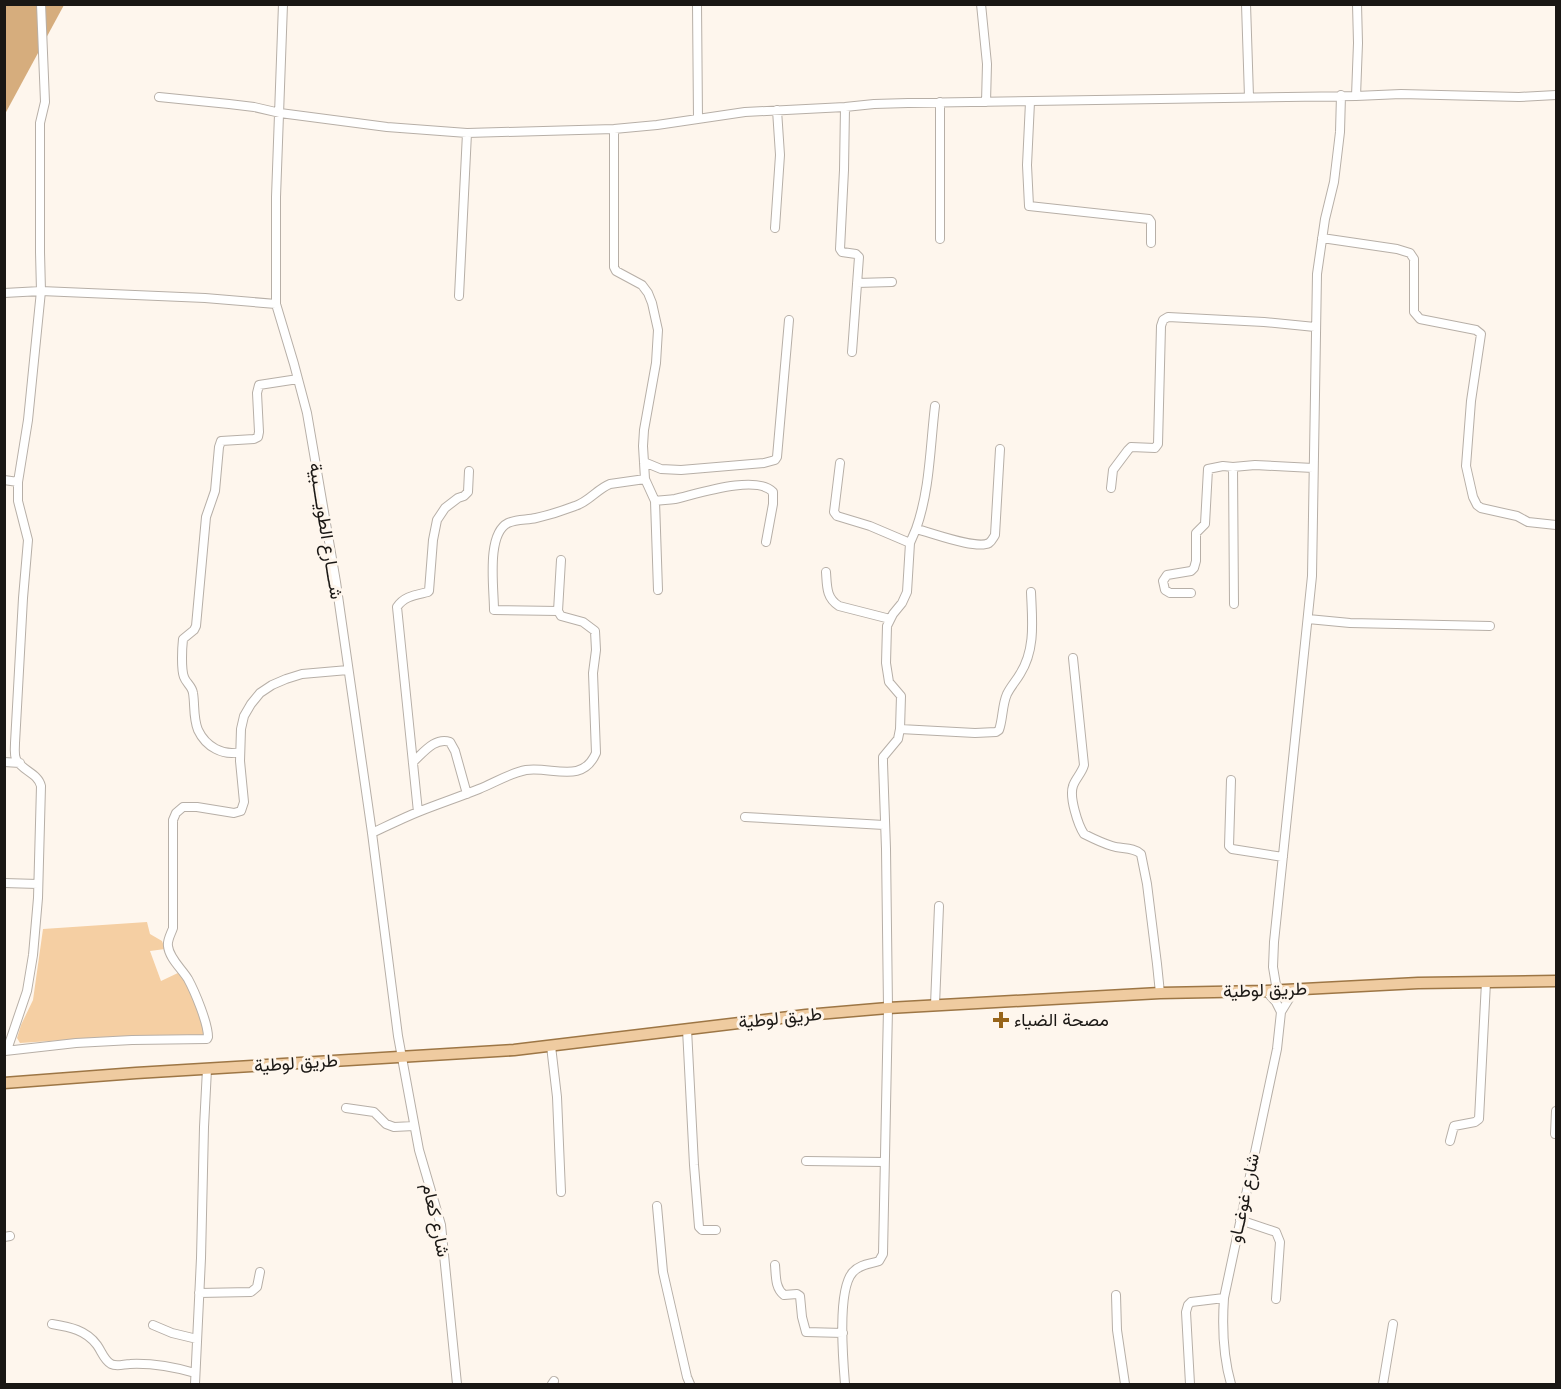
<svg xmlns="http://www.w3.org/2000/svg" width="1561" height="1389" font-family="Quicksand,Vazirmatn,sans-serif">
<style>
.green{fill:#f5cfa3}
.forest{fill:#d6ad7d}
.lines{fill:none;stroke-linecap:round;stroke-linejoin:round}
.minor-casing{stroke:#b7afa7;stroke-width:10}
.major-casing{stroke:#9d7645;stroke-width:13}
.minor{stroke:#fff;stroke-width:8}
.major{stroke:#efcba0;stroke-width:10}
.poi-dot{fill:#976419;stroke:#fef6ed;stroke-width:2}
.labels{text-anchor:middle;stroke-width:6;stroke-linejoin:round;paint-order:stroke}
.street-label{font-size:18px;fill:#1a1714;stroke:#fef6ed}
.poi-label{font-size:18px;fill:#1a1714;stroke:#fef6ed;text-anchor:start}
</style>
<rect width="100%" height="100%" fill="#fef6ed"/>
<!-- green -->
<path class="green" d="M147,922L150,934L162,941L165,949L150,951L161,981L180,972L192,996L206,1037H110L20,1043L17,1038L21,1025L33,1000L43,929Z"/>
<!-- forest -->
<path class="forest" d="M5,5H64L5,114Z"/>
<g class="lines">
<!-- minor casing -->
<g class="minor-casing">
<path id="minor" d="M283,4L276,197V304L294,364L307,413L336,582L372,833L398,1036L419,1150L441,1225L457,1384
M697,4L698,119
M981,4L987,64L986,102
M1246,4L1249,97
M1356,96L1358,43L1357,4
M159,97L229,104L254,107L280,113L387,127L467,133L614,129L657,125L745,112L845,107L874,104L908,103L1356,96L1401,94L1519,97L1556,95
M1030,102L1027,165L1029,206L1149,219L1151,222V243
M845,107L844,170L840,249L842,252L856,254L859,257L852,352
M614,129V267L616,271L642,285L648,293L652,303L658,330L656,363L644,430L643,446L645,479L655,501L658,590
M775,228L780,155L777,110
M1322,238L1397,249L1410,253L1414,259V312L1420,319L1476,330L1481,334L1471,401L1466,466L1473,497L1477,505L1481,508L1517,516L1528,522L1556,525
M940,239V102
M857,283L892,282
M4,293L41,291L205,298L276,304
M459,296L467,133
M644,462L661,469L681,470L764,463L775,460L777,457L789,320
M840,463L834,512L837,516L870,526L910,543L907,592L902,603L893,614L887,626L886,663L889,682L901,696L900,729L898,739L883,757V763L886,849L888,1008L883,1254L879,1261C871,1264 860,1264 853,1272C837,1289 843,1360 845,1384
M4,480L18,482
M1111,488L1113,470L1128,450L1131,447L1155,448L1158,444L1161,326L1163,320L1168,317L1264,322L1315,327
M655,501C662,500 668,500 675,499C697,494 756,474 773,492V504L766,542
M916,529C930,490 930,447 935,406
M910,543L916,529C930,532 976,550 989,543C992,541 993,538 995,535L1000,449
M826,572C827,586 826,598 839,606L890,619
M1191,593H1170L1165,590L1163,581L1167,575L1191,571L1194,568L1196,561V533L1205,524L1208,469L1223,466L1233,467
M1234,604L1233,467L1255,465L1313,468
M558,611L494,610C494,588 486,534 508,523C516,519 527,520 536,518C549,515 562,511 575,506C589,502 597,489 610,484L645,479
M1308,619L1350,623L1490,626
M1073,658L1084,765C1082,773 1075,779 1073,786C1069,797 1078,825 1084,834C1094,839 1102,843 1112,846C1121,849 1134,847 1141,854L1147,884L1157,964L1160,993
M900,729L975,733L996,732L999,730C1003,719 1002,705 1007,694C1011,686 1016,681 1020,674C1036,649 1032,619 1031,592
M240,752C223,756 206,747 198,730C193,718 195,705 193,693C192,686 186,683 184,677C181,669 182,648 183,639L194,630L196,626L206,517L215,491L219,447L221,441L254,439L258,437L259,432L257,393L259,385L298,379
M4,762L20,763
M413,762C424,752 435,737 450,742L455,751L467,794
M1231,780L1229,846L1232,849L1283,857
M418,812L397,607C404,596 416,595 428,592L429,591L433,540L437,520L445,508L458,498L464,496L468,492L469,471
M745,817L884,825
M372,833C387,826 403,818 418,812C438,804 459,797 479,789C494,783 510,773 526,770C552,766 582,785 596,753L593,673L596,650L595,631L583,622L561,616L558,611L561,560
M4,883L38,884
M1266,991L1276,1002L1281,1012
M1277,991L1273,967L1274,942L1312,576L1317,274L1325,219L1334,182L1340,132L1341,95
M935,1005L939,906
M687,1029L694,1165L699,1227L702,1230H716
M551,1046L557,1097L561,1192
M7,1050L27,991L33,955L38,898L41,786C38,773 22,771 16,759C14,754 15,749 15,743L23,598L28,540L18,501V482L28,420L41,291L40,252V123L45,102L41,4
M5,1051L76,1043L132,1040L207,1039L208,1037C208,1023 195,992 188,979C182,969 169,958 168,946C167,940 171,934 173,928V820L176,813L183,807H197L234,813L241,811L244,802L240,761L241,729L244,716L251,704L260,693L272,685L286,679L302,674L348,670
M346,1108L374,1112L386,1124L394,1127L414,1126
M1555,1134L1556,1111
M1450,1141L1454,1126L1475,1122L1479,1119L1486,982
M806,1161L884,1162
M657,1206L663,1272L687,1377L690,1384
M1240,1220L1276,1232L1280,1242L1276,1299
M4,1237L10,1236
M775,1265C776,1276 775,1288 784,1295L797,1294L800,1296L802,1317L806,1332L843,1333
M199,1293L251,1292L257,1287L260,1272
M1116,1295L1117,1330L1125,1384
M52,1324C70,1327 86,1330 97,1345C102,1352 104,1360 111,1364C117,1367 124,1364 130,1364C152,1363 174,1367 195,1373
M153,1325L172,1333L197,1339
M195,1384L201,1258L204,1127L207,1069
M552,1384L554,1381
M1190,1384L1186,1312L1188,1305L1191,1302L1224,1298
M1231,1384C1223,1356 1222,1327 1224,1298L1277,1049L1281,1012L1295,989
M1383,1384L1393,1324"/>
</g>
<!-- major casing -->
<g class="major-casing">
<path id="major" d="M4,1083L136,1073L514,1050L806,1015L888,1008L1160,993L1266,991L1418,983L1556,981"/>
</g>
<!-- minor -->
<use href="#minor" class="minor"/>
<!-- major -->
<use href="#major" class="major"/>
</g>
<!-- markers -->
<path class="poi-dot" d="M998 1011h6v6h6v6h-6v6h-6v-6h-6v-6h6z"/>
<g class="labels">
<!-- street labels -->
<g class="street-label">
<text transform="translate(326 531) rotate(81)" y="6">شــــارع الطويــــبية</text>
<text transform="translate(1265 990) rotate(-2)" y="6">طريق لوطية</text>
<text transform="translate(780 1018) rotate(-6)" y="6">طريق لوطية</text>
<text transform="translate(296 1063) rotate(-4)" y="6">طريق لوطية</text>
<text transform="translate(1244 1198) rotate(-78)" y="6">شارع غوغــاو</text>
<text transform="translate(436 1220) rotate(78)" y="6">شارع كعام</text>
</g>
<!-- poi labels -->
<g class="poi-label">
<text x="1014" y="1026">مصحة الضياء</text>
</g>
</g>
<!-- border -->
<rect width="1561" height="1389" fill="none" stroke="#1a1714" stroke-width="12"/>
</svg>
